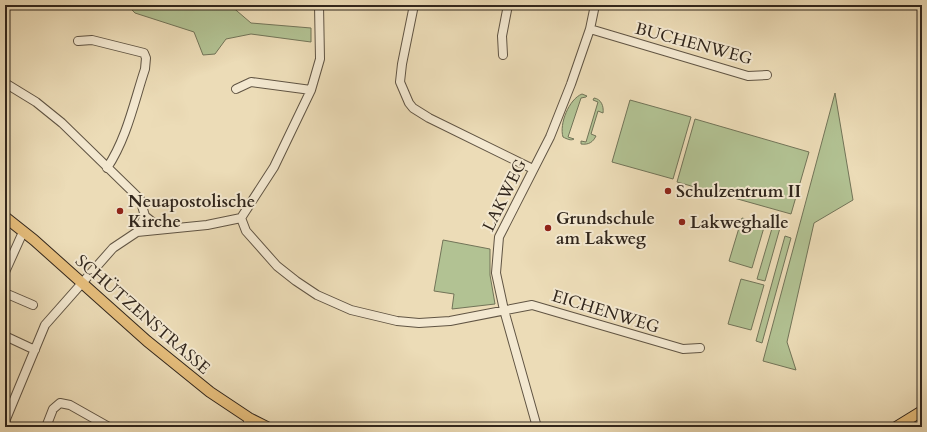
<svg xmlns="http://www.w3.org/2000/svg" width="927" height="432" font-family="Cardo,serif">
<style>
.green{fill:#b2c293;stroke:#727458}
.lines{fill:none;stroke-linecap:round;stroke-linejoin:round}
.minor-casing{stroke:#605443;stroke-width:10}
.major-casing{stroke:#31261c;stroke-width:12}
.minor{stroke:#f3e8d0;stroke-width:8}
.major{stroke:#e6be7c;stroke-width:10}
.poi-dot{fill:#8f2418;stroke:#f3e8d0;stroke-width:1.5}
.labels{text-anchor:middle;stroke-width:4;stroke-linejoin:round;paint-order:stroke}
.street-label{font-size:17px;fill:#31261c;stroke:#f3e8d0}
.poi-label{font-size:17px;font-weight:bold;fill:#31261c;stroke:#f3e8d0;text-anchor:start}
</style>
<rect width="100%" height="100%" fill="#ecdcb7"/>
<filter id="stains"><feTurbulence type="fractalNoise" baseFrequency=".005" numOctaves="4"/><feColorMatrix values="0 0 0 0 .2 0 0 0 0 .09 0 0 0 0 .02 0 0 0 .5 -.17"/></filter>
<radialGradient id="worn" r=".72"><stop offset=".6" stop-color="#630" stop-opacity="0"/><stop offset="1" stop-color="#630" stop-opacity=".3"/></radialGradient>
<!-- green -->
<path class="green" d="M127,5H230L251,23L311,28V42L251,34L226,39L215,54L203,55L194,32L135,13Z
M835,93L853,200L814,223L787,342L796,370L763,361Z
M582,94L587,96L586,97L581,98L568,137L574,139C571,141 567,139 563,137C559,124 569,99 582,94Z
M594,98C601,99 604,106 603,113L598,111L591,134L596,136C593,142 589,145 581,144V141L586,142L598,102L593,100Z
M630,100L691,117L673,179L612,162Z
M695,119L809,152L791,214L677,182Z
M742,218L765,224L752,268L729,261Z
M773,225L780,228L765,281L757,279Z
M785,236L791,238L762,343L756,341Z
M443,240L490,249V275L495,304L452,309L454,294L434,291Z
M741,279L764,285L751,330L728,324Z"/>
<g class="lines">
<!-- minor casing -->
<g class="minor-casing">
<path id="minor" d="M414,5L402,64L400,82L409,103L413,108L429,118L533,169
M590,29L748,76L767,75
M78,41L92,40L144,53L146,58L145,69C134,102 127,138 107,168
M503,55L502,36L508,5
M5,83L36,102L62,123L140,199L145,216L161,229
M236,89L251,82L311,90
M241,218L246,231L277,266L296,281L317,295L351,310L397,321L419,323L450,321L532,305L683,349L700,348
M137,232L145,216
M5,272L23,232
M5,293L33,305
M5,336L35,350
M5,425L6,419L45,325L113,248L137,232L207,225L241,218L274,167L311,90L320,59L319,5
M46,427L53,409L60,403L70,405L109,427
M247,427L249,418
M537,427L504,310L496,273L499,237L550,137L571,84L590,29L595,5"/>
</g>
<!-- major casing -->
<g class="major-casing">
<path id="major" d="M5,217L34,240L147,341L210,392L249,418L267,427
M896,427L922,411"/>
</g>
<!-- minor -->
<use href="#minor" class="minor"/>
<!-- major -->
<use href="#major" class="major"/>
</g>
<!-- markers -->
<g class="poi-dot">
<circle cx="668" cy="191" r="4"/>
<circle cx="120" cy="211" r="4"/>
<circle cx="682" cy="222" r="4"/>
<circle cx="548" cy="228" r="4"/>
</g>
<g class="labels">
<!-- street labels -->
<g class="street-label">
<text transform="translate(694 43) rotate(15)" y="6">BUCHENWEG</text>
<text transform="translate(504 195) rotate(-64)" y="6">LAKWEG</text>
<text transform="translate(606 311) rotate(17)" y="6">EICHENWEG</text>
<text transform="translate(143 314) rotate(41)" y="6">SCHÜTZENSTRASSE</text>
</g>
<!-- poi labels -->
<g class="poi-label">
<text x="676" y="197">Schulzentrum II</text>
<text x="128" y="207">Neuapostolische<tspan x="128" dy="20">Kirche</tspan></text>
<text x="556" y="224">Grundschule<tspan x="556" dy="20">am Lakweg</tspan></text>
<text x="690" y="228">Lakweghalle</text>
</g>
</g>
<!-- margin -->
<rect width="927" height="432" fill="none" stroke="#ecdcb7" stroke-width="20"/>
<rect x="6" y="6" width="915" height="420" fill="none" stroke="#31261c" stroke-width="2"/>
<rect x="10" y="10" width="907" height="412" fill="none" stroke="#31261c"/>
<rect width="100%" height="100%" filter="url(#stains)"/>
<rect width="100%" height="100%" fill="url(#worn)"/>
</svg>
